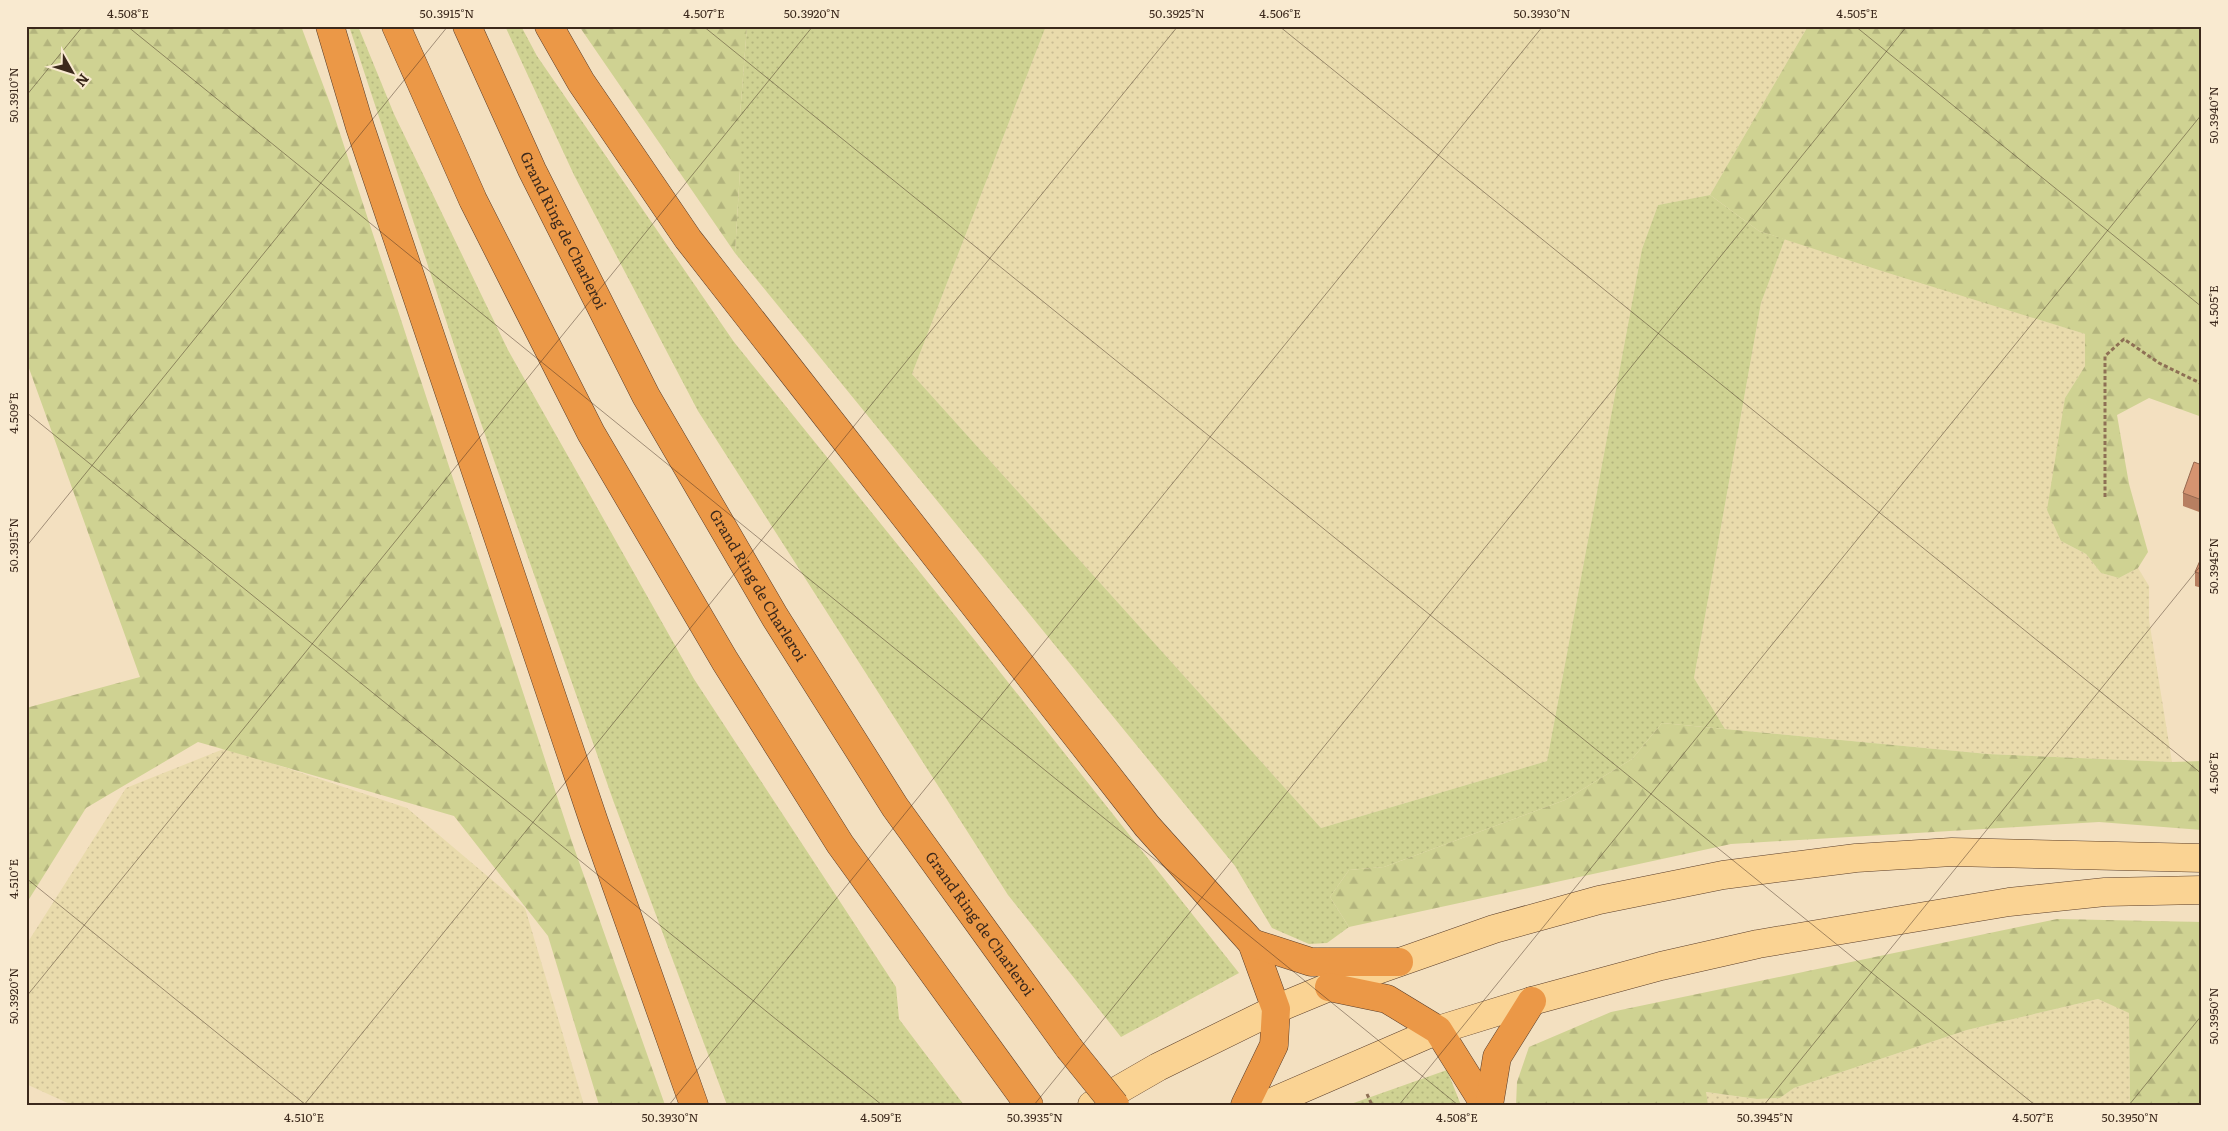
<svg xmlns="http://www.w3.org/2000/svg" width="2228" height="1131" font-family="Literata,serif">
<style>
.farmland{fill:url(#farmland-dots)}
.grass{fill:url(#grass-dots)}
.forest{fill:url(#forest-firs)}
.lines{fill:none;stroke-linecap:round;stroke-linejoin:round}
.major-casing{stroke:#5b3e2a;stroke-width:29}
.highway-casing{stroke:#5b3e2a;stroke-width:29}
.path{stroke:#8e7055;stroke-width:3;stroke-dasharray:4 2.5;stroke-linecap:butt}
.major{stroke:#fad393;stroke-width:28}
.highway{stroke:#eb9847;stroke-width:28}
.highway-bridge-casing{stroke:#5b3e2a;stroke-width:29;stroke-linecap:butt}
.highway-bridge{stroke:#eb9847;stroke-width:28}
.wall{fill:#b77f61}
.building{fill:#d59471;stroke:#95684f}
.ticks{fill:none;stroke:#3c291c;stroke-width:1;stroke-opacity:0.45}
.labels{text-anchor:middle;stroke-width:4;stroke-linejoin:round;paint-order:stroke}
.street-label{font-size:15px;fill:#3c291c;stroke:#f9ead0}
.neatline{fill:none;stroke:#3c291c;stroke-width:2}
.ticks-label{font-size:12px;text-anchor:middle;fill:#3c291c}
</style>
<defs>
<pattern id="farmland-dots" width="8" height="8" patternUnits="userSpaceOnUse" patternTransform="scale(1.25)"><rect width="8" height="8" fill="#e9dbac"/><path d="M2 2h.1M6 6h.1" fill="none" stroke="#c9bc93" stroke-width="1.8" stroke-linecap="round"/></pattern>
<pattern id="grass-dots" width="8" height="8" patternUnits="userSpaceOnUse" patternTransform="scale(1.25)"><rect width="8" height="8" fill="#cfd292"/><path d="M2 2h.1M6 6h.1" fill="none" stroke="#b3b47d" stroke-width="1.8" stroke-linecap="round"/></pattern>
<pattern id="forest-firs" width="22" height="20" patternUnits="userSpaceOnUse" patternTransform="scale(1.25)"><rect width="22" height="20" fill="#cfd292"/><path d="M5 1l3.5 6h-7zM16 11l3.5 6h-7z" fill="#b3b47d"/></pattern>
</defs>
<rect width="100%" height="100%" fill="#f3e0c0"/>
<!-- farmland -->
<path class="farmland" d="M1046,26H1808L1710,195L1658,205L1642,249L1547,761L1321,828L912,374Z
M1785,239L2085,334V366L2065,398L2061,541L2086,554L2101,573L2119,578L2138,568L2149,586V620L2172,762L1988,754L1725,729L1694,678L1761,303Z
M226,748L407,808L525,908L584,1105H72L26,1084V945L126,788Z
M2098,999L2129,1012L2130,1105H1708L1705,1092L1757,1099L1780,1098L1794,1088L1967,1030Z"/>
<!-- grass -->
<path class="grass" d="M349,26H358L394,114L508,350L694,679L896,987L899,1019L964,1105H727L613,800L461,366Z
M505,26H521L537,56L734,342L977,643L1239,973L1121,1037L1008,895L698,411L574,175Z
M747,26H1046L912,374L1321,828L1547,761L1642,249L1658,205L1710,195L1759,231L1785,239L1761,303L1694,678L1725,729L1662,723L1632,759L1565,800L1384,867L1349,870L1330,897L1349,927L1327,943L1309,944L1272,928L1235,866L735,253L740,170V115Z
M1447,1070L1461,1105H1348Z"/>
<!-- forest -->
<path class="forest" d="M26,26H301L331,106L572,842L665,1105H599L548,936L454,816L198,742L86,808L26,904V708L140,677L26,360Z
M579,26H747L740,115V170L735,253Z
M1808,26H2202V417L2149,398L2117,415L2129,484L2148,552L2138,568L2119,578L2101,573L2086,554L2061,541L2047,510L2065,398L2085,366V334L1885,272L1759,231L1710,195Z
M1662,723L1988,754L2172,762L2202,761V830L2099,822L1731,844L1349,927L1330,897L1349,870L1384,867L1565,800L1632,759Z
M2057,919L2202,922V1105H2130L2129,1013L2098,999L1967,1030L1794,1088L1780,1098L1757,1099L1706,1092L1708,1105H1516L1517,1082L1529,1047L1611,1012Z"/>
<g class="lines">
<!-- major casing -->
<g class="major-casing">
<path id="major" d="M1092,1105L1158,1067L1276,1009L1329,987L1494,929L1599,900L1723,875L1856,858L1952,852L2202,858
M1265,1105L1438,1030L1532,1001L1661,966L1758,944L2009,902L2105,892L2202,890"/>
</g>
<!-- highway casing -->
<g class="highway-casing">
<g id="highway">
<path d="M330,26L360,127L594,822L694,1105"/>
<path d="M396,26L473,200L591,433L725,661L840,844L1029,1105"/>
<path id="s1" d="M467,26L532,170L646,396L775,617L895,807L1069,1048"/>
<path d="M549,26L581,82L688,239L1147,826L1252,943L1276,1009L1274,1045L1245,1105"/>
<path d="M1252,943L1311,962H1399"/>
<path d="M1329,987L1387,999L1438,1030L1485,1105"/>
<path d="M1489,1105L1497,1057L1532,1001"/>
</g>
</g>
<!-- path -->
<path class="path" d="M2105,497V356L2124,339L2159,363L2202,384
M1367,1094L1372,1105"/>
<!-- major -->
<use href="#major" class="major"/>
<!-- highway -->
<use href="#highway" class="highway"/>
<!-- highway-bridge casing -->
<g class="highway-bridge-casing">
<path id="highway-bridge" d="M1069,1048L1115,1105"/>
</g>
<!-- highway-bridge -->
<use href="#highway-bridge" class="highway-bridge"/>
</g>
<!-- wall -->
<path class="wall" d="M2202,465V513L2183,506V493Z
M2202,556V588L2195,586V572Z"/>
<!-- building -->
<path class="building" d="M2194,462L2202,465V500L2183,493Z
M2202,556V574L2195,572Z"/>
<!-- ticks -->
<path class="ticks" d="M127,26L1458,1105M703,26L2035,1105M1279,26L2202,774M1855,26L2202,307M26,96L83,26M26,412L882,1105M26,547L448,26M26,878L306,1105M26,997L813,26M304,1105L1178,26M669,1105L1543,26M1034,1105L1907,26M1399,1105L2202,114M1764,1105L2202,564M2129,1105L2202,1015"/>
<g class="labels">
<!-- street labels -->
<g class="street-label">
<text dy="5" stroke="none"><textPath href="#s1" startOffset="226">Grand Ring de Charleroi</textPath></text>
<text dy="5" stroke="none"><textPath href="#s1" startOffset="631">Grand Ring de Charleroi</textPath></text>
<text dy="5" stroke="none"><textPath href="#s1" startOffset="1036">Grand Ring de Charleroi</textPath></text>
</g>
</g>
<!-- border -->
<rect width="2228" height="1131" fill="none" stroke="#f9ead0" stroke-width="55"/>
<!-- north arrow -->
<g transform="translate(72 72) rotate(129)" stroke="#f9ead0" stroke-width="4" paint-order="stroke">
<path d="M0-4L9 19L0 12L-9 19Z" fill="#3c291c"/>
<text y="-8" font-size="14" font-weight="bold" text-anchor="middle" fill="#3c291c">N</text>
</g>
<rect x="28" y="28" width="2172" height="1076" class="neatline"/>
<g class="ticks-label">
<text x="128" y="18">4.508°E</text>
<text x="447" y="18">50.3915°N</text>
<text x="704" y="18">4.507°E</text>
<text x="812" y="18">50.3920°N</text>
<text x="1177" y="18">50.3925°N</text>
<text x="1280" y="18">4.506°E</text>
<text x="1542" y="18">50.3930°N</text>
<text x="1857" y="18">4.505°E</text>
<text transform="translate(14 95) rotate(-90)" y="4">50.3910°N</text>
<text transform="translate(2214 115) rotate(-90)" y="4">50.3940°N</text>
<text transform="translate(2214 306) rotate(-90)" y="4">4.505°E</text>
<text transform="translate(14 413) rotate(-90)" y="4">4.509°E</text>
<text transform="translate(14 545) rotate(-90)" y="4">50.3915°N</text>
<text transform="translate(2214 566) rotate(-90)" y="4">50.3945°N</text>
<text transform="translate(2214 773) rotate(-90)" y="4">4.506°E</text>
<text transform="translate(14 879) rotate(-90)" y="4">4.510°E</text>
<text transform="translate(14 996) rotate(-90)" y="4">50.3920°N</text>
<text transform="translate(2214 1016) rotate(-90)" y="4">50.3950°N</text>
<text x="304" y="1122">4.510°E</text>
<text x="670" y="1122">50.3930°N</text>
<text x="881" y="1122">4.509°E</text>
<text x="1035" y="1122">50.3935°N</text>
<text x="1457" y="1122">4.508°E</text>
<text x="1765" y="1122">50.3945°N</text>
<text x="2033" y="1122">4.507°E</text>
<text x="2130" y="1122">50.3950°N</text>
</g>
</svg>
